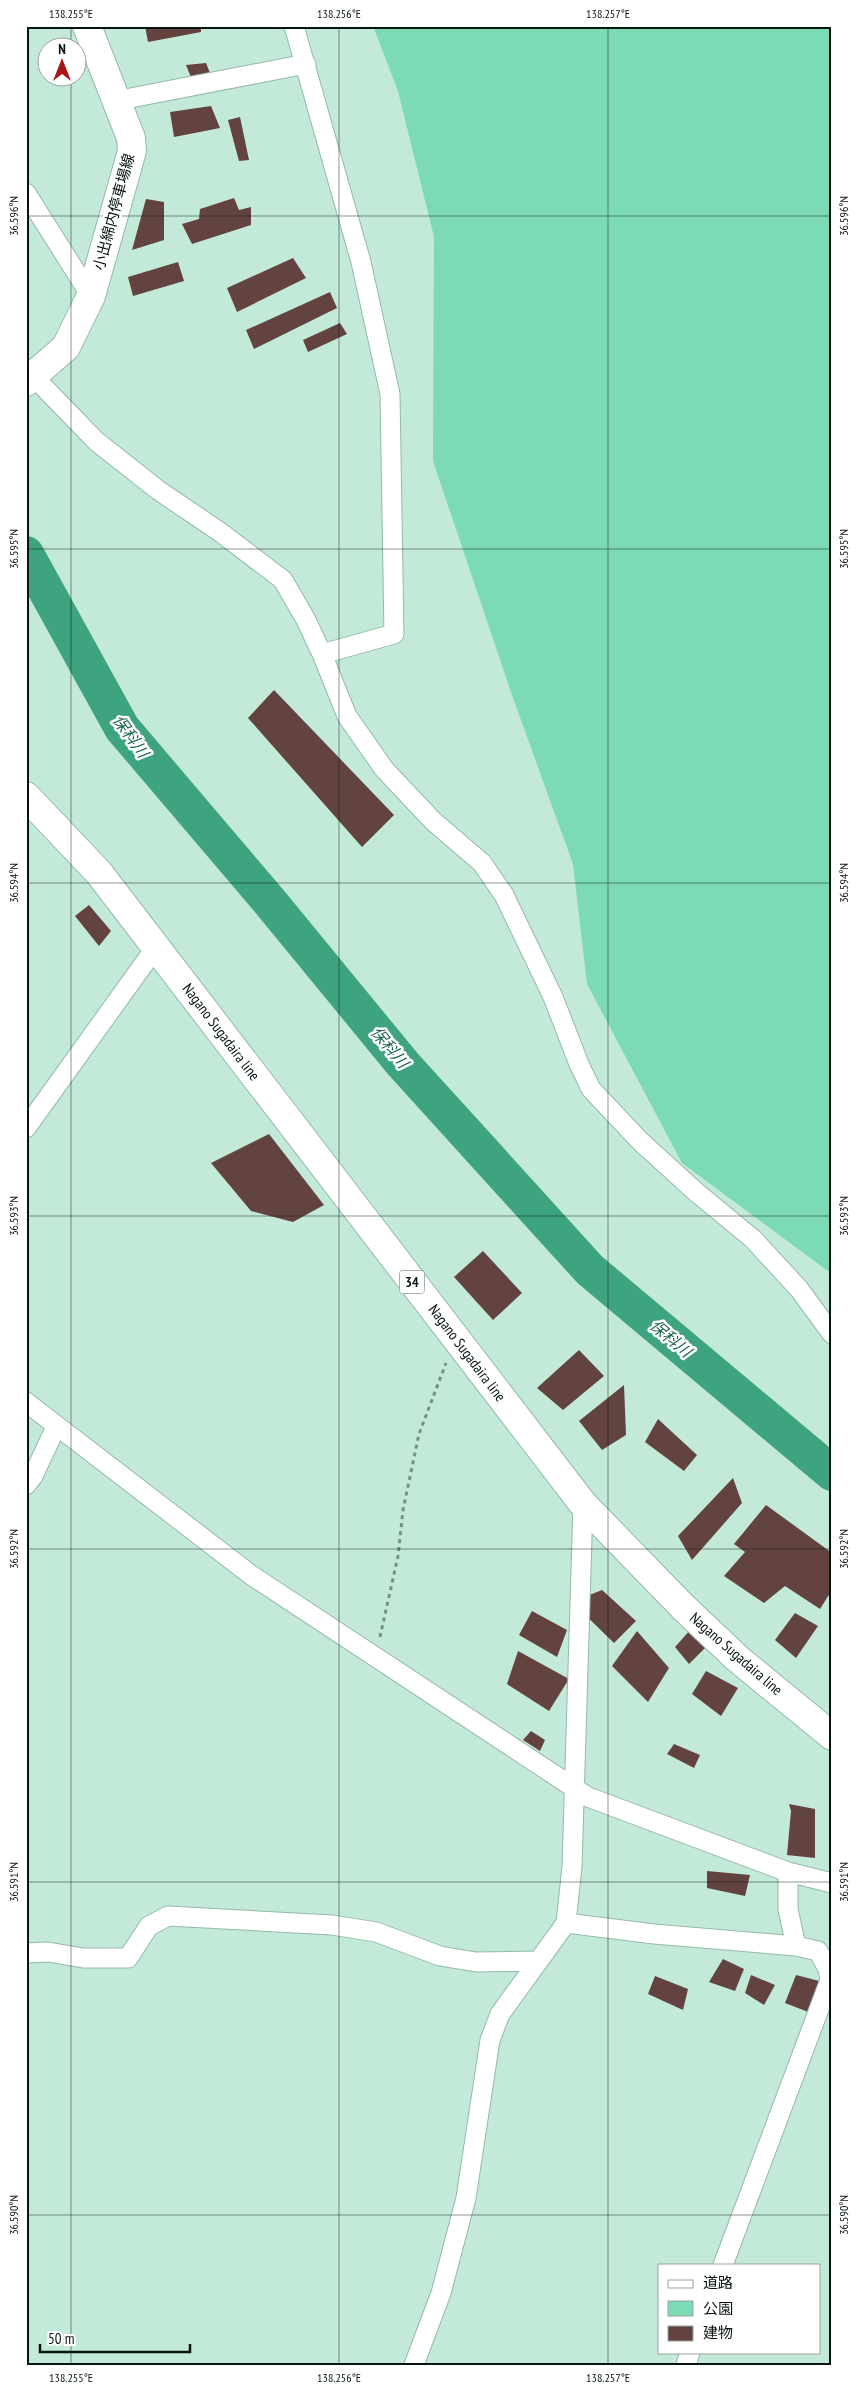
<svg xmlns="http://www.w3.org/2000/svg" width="858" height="2391" font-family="'PT Sans Narrow','Noto Sans JP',sans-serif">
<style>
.green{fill:#7cdab5}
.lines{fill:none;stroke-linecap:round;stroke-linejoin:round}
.river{stroke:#3ea37f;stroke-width:36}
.building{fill:#63433f}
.street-casing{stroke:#95b9a9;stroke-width:21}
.secondary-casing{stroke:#95b9a9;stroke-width:30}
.primary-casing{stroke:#95b9a9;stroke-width:30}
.path{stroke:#759185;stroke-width:3;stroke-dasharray:4 4;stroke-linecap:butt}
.street{stroke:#fff;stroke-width:19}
.secondary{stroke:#fff;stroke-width:28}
.primary{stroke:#fff;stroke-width:28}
.ticks{fill:none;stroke:#07150f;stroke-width:1;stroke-opacity:0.45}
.labels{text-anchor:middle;stroke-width:5;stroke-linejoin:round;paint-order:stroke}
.shield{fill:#fff;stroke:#515b57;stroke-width:1}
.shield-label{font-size:14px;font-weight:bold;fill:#07150f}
.street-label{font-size:15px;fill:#07150f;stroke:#fff}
.water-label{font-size:16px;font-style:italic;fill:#18644b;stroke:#fff}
.neatline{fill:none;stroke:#07150f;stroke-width:2}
.ticks-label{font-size:12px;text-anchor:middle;fill:#07150f}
</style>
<rect width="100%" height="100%" fill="#c3e9d8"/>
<!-- green -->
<path class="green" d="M373,26H832V1274L682,1163L587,984L573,864L513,698L433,461L434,237L398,91Z"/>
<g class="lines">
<!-- river -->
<path class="river" d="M26,554L122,728L270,902L403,1064L590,1270L832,1473"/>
</g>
<!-- building -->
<path class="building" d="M145,26H201V32L148,42Z
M206,63L212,78L193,82L186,65Z
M211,106L220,128L174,137L170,112Z
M240,117L249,160L239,161L228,120Z
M234,198L239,210L251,207V225L192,244L182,224L199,219L200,209Z
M146,199L164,202V240L132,250Z
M293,258L306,278L237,312L227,288Z
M178,262L184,281L133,296L128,277Z
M330,292L337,308L254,349L246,330Z
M340,323L347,334L308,352L303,340Z
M274,690L394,815L362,847L248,718Z
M89,905L111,931L99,946L75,916Z
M269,1134L324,1205L293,1222L251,1211L211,1163Z
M483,1251L522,1293L493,1320L454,1277Z
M579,1350L604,1376L563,1410L537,1388Z
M624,1385L626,1435L602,1450L579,1421Z
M658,1419L697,1455L684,1471L645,1442Z
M733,1478L742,1503L692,1560L678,1536Z
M766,1505L832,1553V1590L820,1609L785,1586L764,1603L724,1576L745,1552L734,1544Z
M602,1590L636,1621L614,1643L572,1602Z
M532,1611L567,1630L557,1657L519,1635Z
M795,1613L818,1626L796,1658L775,1640Z
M691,1629L707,1646L689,1664L675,1647Z
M637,1631L669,1668L648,1702L612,1666Z
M518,1651L569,1679L549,1711L507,1684Z
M706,1671L738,1688L721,1716L692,1694Z
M531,1731L545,1740L540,1751L523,1740Z
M674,1744L700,1755L694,1768L667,1754Z
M789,1804L815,1809V1858L787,1855L791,1811Z
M707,1871L750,1875L745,1896L707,1888Z
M723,1959L744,1969L735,1991L709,1982Z
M751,1975L775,1985L764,2005L745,1993Z
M796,1975L827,1983L816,2015L785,2003Z
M655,1976L688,1989L683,2010L648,1994Z"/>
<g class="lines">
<!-- street casing -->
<g class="street-casing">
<path id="street" d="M294,26L361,262L390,394L394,634L322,654
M115,101L306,64
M26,193L91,296
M34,377L96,441L158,490L220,532L283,580L306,620L322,654L347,716L384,769L433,821L482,863L504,895L553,997L579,1064L591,1089L640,1141L696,1192L753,1239L799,1289L832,1334
M26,1128L156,947
M26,1402L251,1575L588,1797L788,1872L832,1883
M26,1485L33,1476L56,1427
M788,1872V1909L796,1946
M566,1923L654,1934L796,1946L818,1951L828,1969L830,1980L723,2265
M26,1953L48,1952L83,1958H128L149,1926L168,1916L332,1925L376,1932L440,1956L476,1962L538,1961
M414,2365L441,2293L466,2198L490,2040L500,2014L566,1923L572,1867L583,1504
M686,2365L690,2352"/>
</g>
<!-- secondary casing -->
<g class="secondary-casing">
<path id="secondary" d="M26,382L66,347L91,296L132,151L131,138L87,26"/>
</g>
<!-- primary casing -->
<g class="primary-casing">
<path id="primary" d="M26,796L99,873L583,1504L683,1607L738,1659L832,1736"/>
</g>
<!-- path -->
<path class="path" d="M380,1637L398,1556L403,1510L419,1434L446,1363"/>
<!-- street -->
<use href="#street" class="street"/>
<!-- secondary -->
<use href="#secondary" class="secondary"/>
<!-- primary -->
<use href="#primary" class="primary"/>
</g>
<!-- ticks -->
<path class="ticks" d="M71,26V48M339,26V2365M608,26V2365M71,78V2365M26,216H832M26,549H832M26,883H832M26,1216H832M26,1549H832M26,1882H832M26,2215H832"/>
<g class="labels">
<!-- shield labels -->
<rect class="shield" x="399.5" y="1270.5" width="25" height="23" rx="4"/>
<g class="shield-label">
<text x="412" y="1287">34</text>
</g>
<!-- street labels -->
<g class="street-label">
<text transform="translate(114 212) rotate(-75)" y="5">小出綿内停車場線</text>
<text transform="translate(221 1032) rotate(53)" y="5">Nagano Sugadaira line</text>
<text transform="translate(467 1353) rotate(53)" y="5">Nagano Sugadaira line</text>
<text transform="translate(736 1654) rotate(41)" y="5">Nagano Sugadaira line</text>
</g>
<!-- water labels -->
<g class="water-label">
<text transform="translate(131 736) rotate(54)" y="6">保科川</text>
<text transform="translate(390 1047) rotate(50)" y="6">保科川</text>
<text transform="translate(671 1338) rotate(40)" y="6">保科川</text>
</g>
</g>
<!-- border -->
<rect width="858" height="2391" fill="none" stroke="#ffffff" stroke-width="55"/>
<!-- legend -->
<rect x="658" y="2264" width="162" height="90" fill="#ffffff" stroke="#9ca19f"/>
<rect x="668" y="2280" width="25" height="8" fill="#ffffff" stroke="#9ca19f"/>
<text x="703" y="2288" font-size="15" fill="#07150f">道路</text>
<rect x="668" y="2301" width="25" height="15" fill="#7cdab5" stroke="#9ca19f"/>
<text x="703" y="2314" font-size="15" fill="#07150f">公園</text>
<rect x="668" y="2326" width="25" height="15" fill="#63433f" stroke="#9ca19f"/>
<text x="703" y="2338" font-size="15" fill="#07150f">建物</text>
<!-- north arrow -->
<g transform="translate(62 62)"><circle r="24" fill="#ffffff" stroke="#9ca19f"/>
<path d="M0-4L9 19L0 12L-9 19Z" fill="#a91518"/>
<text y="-8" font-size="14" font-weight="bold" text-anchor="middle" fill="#07150f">N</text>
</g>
<!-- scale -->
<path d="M40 2344v8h150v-8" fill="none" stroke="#07150f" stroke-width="2.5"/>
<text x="48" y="2344" font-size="15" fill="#07150f" stroke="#ffffff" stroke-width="4" paint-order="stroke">50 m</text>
<rect x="28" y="28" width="802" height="2336" class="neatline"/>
<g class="ticks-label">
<text x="71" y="18">138.255°E</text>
<text x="339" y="18">138.256°E</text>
<text x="608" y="18">138.257°E</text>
<text transform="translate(14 216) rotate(-90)" y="4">36.596°N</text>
<text transform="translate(844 216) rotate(-90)" y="4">36.596°N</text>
<text transform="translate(14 549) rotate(-90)" y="4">36.595°N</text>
<text transform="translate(844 549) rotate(-90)" y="4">36.595°N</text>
<text transform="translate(14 883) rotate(-90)" y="4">36.594°N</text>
<text transform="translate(844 883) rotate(-90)" y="4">36.594°N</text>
<text transform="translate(14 1216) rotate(-90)" y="4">36.593°N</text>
<text transform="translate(844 1216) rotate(-90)" y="4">36.593°N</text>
<text transform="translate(14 1549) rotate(-90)" y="4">36.592°N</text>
<text transform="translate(844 1549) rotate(-90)" y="4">36.592°N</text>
<text transform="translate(14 1882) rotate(-90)" y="4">36.591°N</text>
<text transform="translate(844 1882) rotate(-90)" y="4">36.591°N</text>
<text transform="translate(14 2215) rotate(-90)" y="4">36.590°N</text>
<text transform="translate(844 2215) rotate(-90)" y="4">36.590°N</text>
<text x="71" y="2382">138.255°E</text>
<text x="339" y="2382">138.256°E</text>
<text x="608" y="2382">138.257°E</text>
</g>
</svg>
